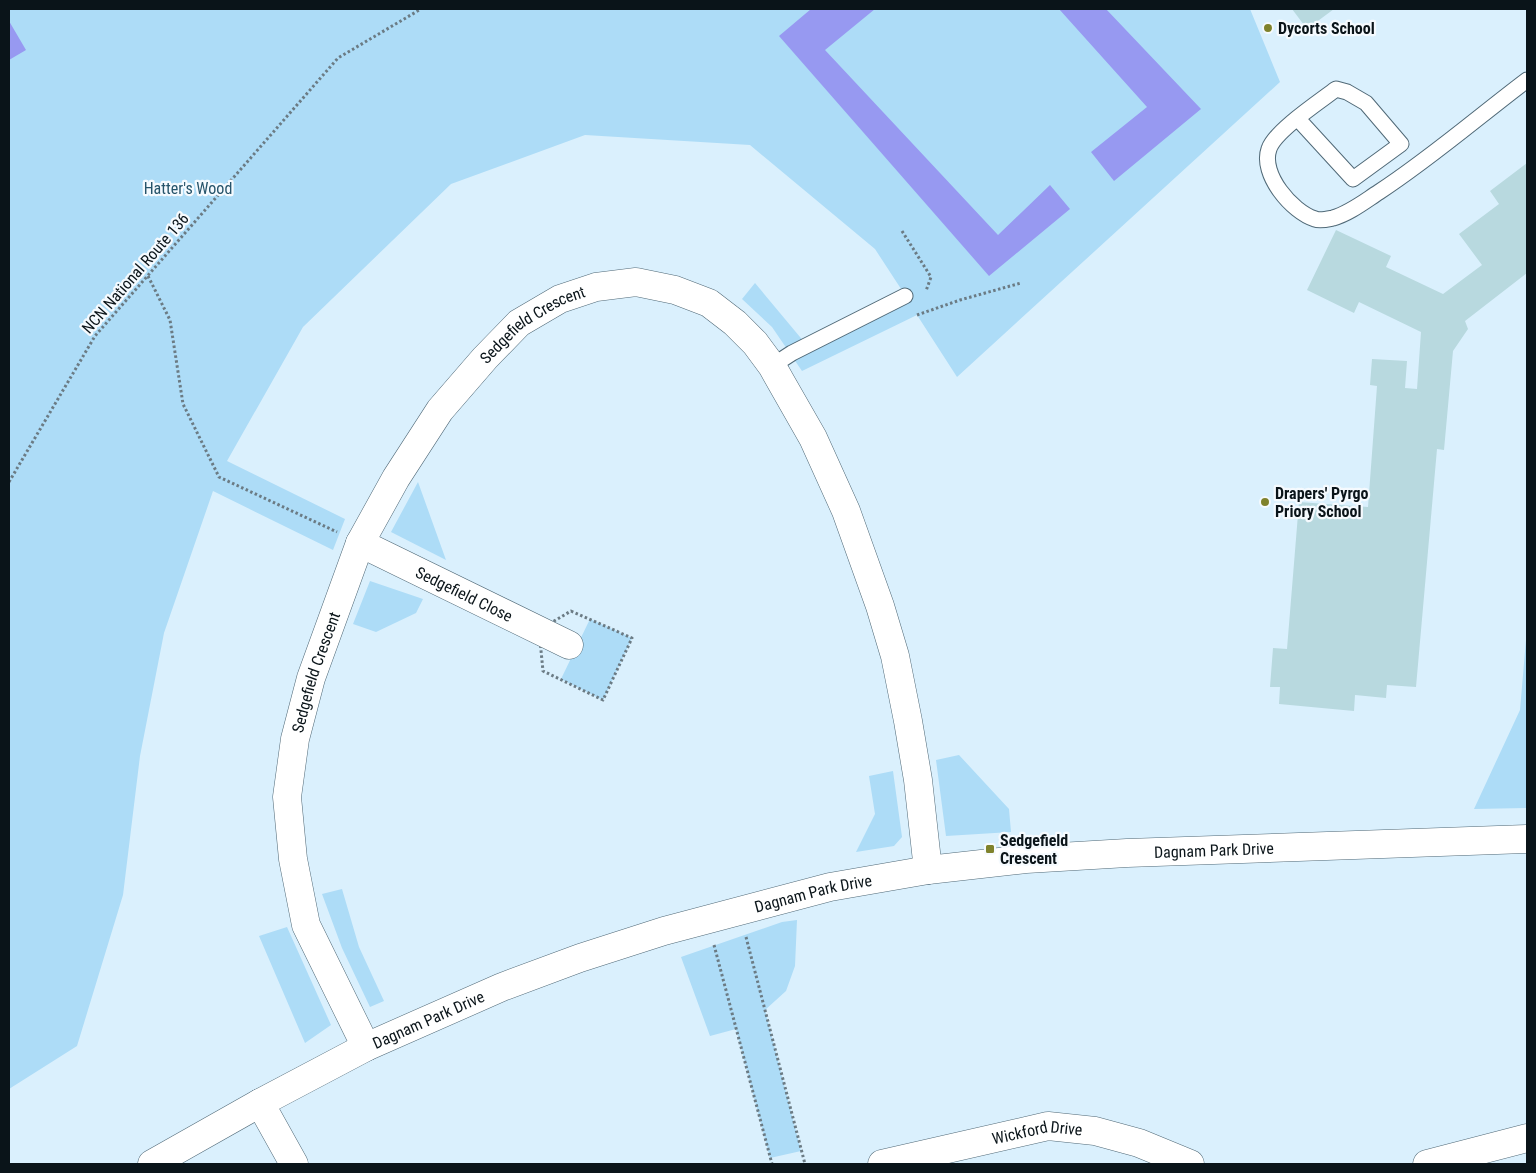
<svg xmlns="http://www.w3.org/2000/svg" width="1536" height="1173" font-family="'Roboto Condensed',sans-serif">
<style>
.green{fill:#addcf7}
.water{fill:#9799f1}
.building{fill:#b8d9df}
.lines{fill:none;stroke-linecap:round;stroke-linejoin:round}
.lane-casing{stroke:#506977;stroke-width:17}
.street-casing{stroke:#506977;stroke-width:29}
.secondary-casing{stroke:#506977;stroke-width:29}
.path{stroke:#6b7b84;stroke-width:3;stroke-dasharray:2.5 2.5;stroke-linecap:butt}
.lane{stroke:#fff;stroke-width:15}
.street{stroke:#fff;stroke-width:28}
.secondary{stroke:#fff;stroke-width:28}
.poi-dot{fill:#7f822c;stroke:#f5fafe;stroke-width:2}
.labels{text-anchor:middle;stroke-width:4.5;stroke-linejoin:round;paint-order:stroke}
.poi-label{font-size:16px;font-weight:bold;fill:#0a1419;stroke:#f5fafe;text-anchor:start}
.park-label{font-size:16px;fill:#25536a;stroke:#f5fafe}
.street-label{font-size:16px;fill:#0a1419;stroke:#f5fafe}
</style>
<rect width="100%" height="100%" fill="#daf0fd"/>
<!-- green -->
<path class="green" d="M9,9H1250L1280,82L957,377L917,315L802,371L772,327L742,299L755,283L810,349L905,295L875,249L750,145L585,135L451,184L303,327L227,461L345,519L333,550L213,491L164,633L140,756L123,895L77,1046L9,1089Z
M418,482L446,560L391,532Z
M370,581L423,599L416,613L376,632L353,624Z
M590,619L632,638L603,700L561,679Z
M1527,628V808L1474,809L1520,710Z
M959,755L1009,809L1011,832L946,836L936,760Z
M893,771L902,837L894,846L856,852L875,814L869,776Z
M342,889L359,947L384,1001L370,1007L342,948L322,894Z
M797,920L795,966L786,991L765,1010L801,1151L770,1158L736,1029L710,1036L681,957L782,922Z
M287,927L331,1025L305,1043L259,936Z"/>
<!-- water -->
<path class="water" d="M811,9H875L825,50L998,235L1050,185L1070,209L989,276L779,36Z
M1059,9H1106L1201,109L1114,181L1091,152L1147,107Z
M9,21L26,50L9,60Z"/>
<!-- building -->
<path class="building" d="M1292,9H1334L1307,29Z
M1527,163V273L1465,321L1468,329L1453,351L1444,450L1437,449L1416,687L1387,685L1386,698L1355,695L1354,711L1279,704L1280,687H1270L1273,648L1287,649L1299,502L1368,507L1377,386L1370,385L1372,359L1407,361L1405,388L1417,389L1421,332L1359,302L1354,313L1307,290L1336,230L1391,256L1386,267L1443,294L1482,265L1459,234L1499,204L1490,191Z"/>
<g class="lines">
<!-- lane casing -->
<g class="lane-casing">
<path id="lane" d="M1298,119L1353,179L1401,144L1366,103L1347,92L1336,89C1319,102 1275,131 1269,149C1260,174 1292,212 1315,219C1320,221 1328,219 1333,218C1350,213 1365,201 1379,192C1431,158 1478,117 1527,80
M772,366L792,353L905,296"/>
</g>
<!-- street casing -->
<g class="street-casing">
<g id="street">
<path id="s1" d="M360,543L569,645"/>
<path id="s2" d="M366,1047L306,925L293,859L287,797L295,739L311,678L360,543L396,478L440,410L485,358L519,323L560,299L596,287L636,282L675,290L709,303L735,323L755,343L772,366L781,382L813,438L846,511L880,606L895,656L908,721L918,780L928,870"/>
<path d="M260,1103L294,1164"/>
<path id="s3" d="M882,1164L1048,1126L1095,1131L1139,1143L1190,1164"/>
<path d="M1427,1164L1527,1138"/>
</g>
</g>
<!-- secondary casing -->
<g class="secondary-casing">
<g id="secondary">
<path id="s4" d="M152,1164L260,1103L366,1047L502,987L580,958L664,931L830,887L928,870L1026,859L1127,853L1527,839"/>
</g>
</g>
<!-- path -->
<path class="path" d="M902,231L931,277L926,291
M148,276L170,320L183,404L219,477L337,532
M917,315L960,300L1021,283
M9,482L95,336L338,58L421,9
M571,611L632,638L603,700L543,671L539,630Z
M746,937L805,1164
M714,945L772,1164"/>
<!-- lane -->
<use href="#lane" class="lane"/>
<!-- street -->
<use href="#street" class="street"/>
<!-- secondary -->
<use href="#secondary" class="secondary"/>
</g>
<!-- markers -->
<g class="poi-dot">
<circle cx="1268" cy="28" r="5"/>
<circle cx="1265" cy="502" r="5"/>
<rect x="985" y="844" width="10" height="10" rx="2.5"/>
</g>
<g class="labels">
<!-- poi labels -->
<g class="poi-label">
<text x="1278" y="34">Dycorts School</text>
<text x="1275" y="499">Drapers' Pyrgo<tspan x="1275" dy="18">Priory School</tspan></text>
<text x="1000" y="846">Sedgefield<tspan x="1000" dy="18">Crescent</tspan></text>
</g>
<!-- park labels -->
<g class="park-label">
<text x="188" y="194">Hatter's Wood</text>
</g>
<!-- street labels -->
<g class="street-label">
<text transform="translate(135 273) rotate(-49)" y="6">NCN National Route 136</text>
<text dy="6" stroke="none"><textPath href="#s2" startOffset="814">Sedgefield Crescent</textPath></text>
<text dy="6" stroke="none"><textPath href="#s1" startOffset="116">Sedgefield Close</textPath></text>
<text dy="6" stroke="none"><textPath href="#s2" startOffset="394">Sedgefield Crescent</textPath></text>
<text dy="6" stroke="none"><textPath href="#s4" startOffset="1122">Dagnam Park Drive</textPath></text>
<text dy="6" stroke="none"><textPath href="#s4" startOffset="718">Dagnam Park Drive</textPath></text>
<text dy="6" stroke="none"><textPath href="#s4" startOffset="312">Dagnam Park Drive</textPath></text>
<text dy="6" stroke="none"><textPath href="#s3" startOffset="159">Wickford Drive</textPath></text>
</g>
</g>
<!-- border -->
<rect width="1536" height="1173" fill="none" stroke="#0a1419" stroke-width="20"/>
</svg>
